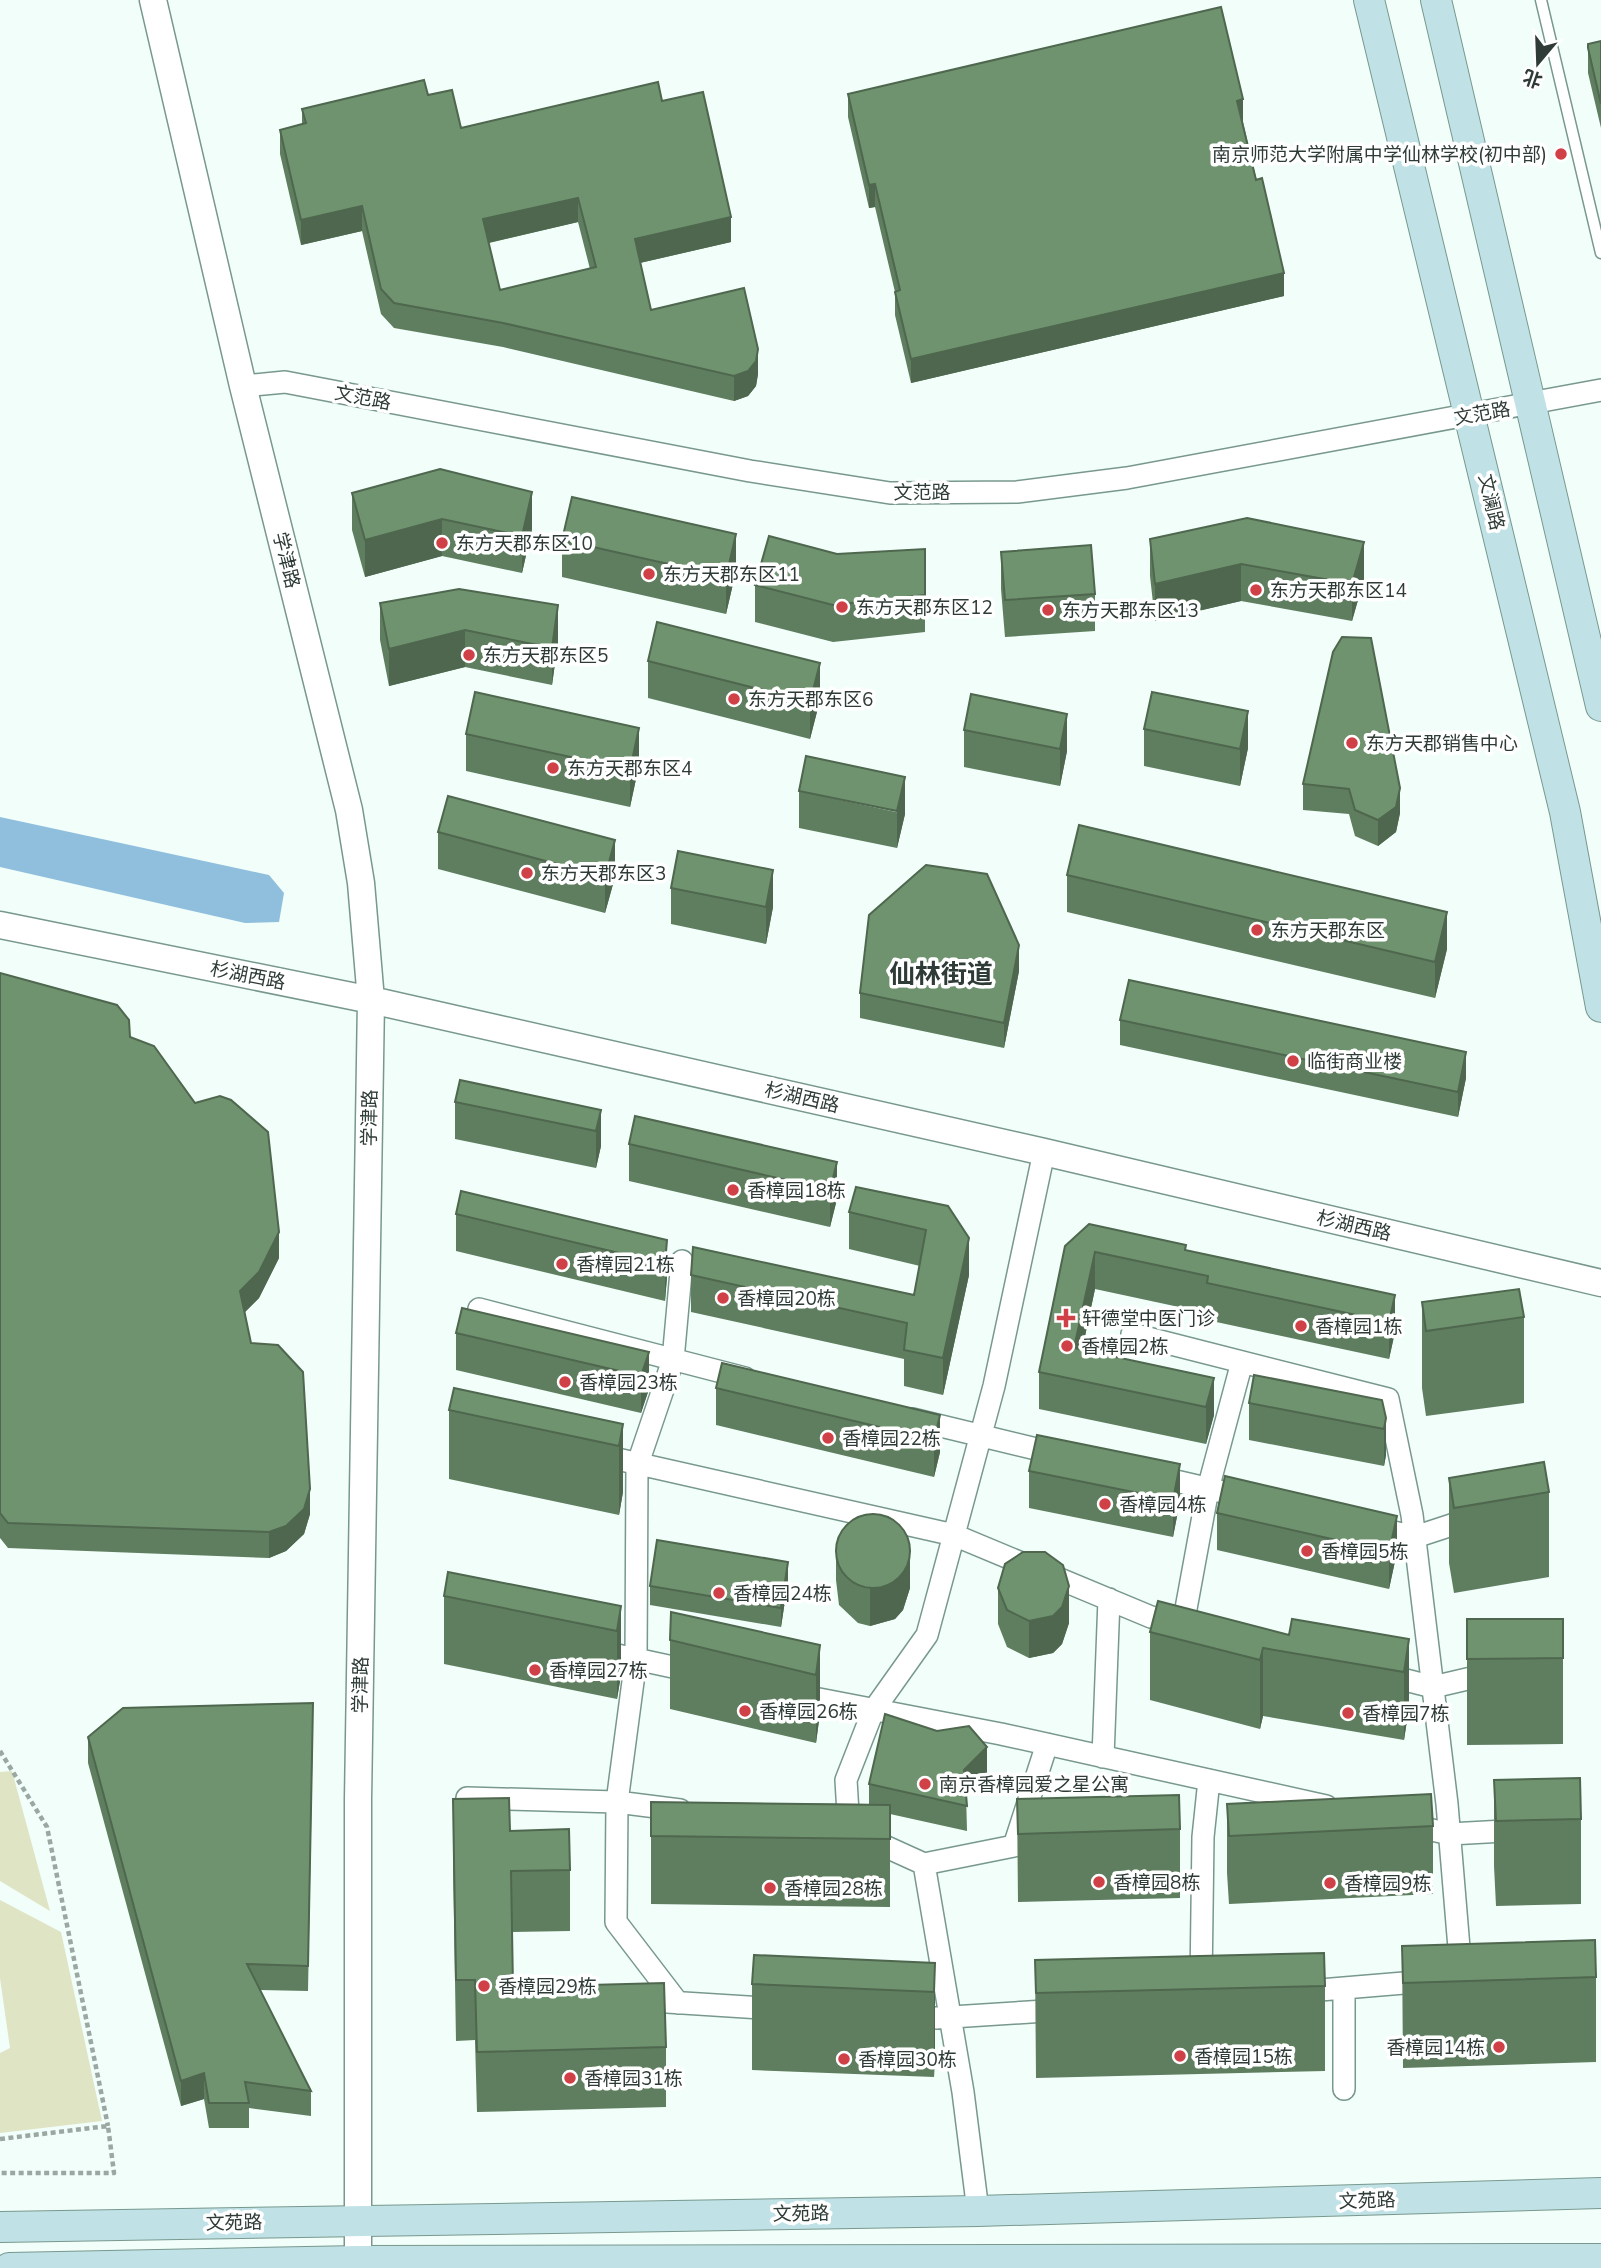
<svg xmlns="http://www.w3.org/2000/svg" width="1601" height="2268" font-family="'Nunito Sans','Noto Sans SC',sans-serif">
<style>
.green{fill:#dfe4c4}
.water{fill:#8fbfdd}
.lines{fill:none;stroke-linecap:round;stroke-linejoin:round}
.service-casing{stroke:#78988e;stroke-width:13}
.minor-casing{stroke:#78988e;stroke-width:24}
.tertiary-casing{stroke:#78988e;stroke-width:29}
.secondary-casing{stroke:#78988e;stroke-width:32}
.path{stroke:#9aa7a3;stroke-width:4.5;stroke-dasharray:5 3.5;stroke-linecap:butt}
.service{stroke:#fff;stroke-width:10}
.minor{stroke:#fff;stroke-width:21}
.tertiary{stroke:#fff;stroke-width:26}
.secondary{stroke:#c0e2e6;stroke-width:30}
.wall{fill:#5f7e5f;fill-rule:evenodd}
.shaded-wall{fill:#4e674e}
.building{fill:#6f936f;stroke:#4e674e;stroke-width:2;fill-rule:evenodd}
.poi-dot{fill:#d04047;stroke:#fff;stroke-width:2.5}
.labels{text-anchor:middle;stroke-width:7;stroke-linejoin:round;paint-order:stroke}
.poi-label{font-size:19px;fill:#2e3b37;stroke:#fff;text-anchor:start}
.street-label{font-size:19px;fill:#2e3b37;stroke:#fff}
.district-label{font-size:26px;font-weight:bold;fill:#2e3b37;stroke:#fff}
</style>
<rect width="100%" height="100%" fill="#f1fefa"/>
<!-- green -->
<path class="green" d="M12,1771L50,1911L0,1881V1772Z
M0,1900L61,1932L102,2121L0,2133V2053L10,2048L0,1978Z"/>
<!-- water -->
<path class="water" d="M0,817L269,875L284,893L279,922L245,923L0,867Z"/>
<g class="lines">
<!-- service casing -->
<g class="service-casing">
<path id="service" d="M1541,0L1601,253"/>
</g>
<!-- minor casing -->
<g class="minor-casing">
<path id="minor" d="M243,386L285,382L750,471L890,493L1017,492L1127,478L1601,390
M479,1309L745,1378
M1132,1334L1388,1399L1412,1515L1447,1804L1461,1972
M912,1419L1061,1455
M595,1454L954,1535L1151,1617L1181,1624
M1154,1476L1249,1498
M1372,1527L1415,1537L1476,1517
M1183,1625L1208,1489L1242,1362
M594,1650L696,1672
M1382,1674L1433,1687L1493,1673
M793,1694L1001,1734L1326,1806
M1103,1757L1109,1599
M467,1798L617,1802L680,1810
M1405,1824L1450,1834L1522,1830
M924,1864L1014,1846L1047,1744
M1201,1982L1203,1837L1209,1780
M1344,1989V2089
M1296,1992L1428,1981
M636,2000L778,2009
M678,2003L616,1922L617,1802L636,1659L637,1466L673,1360L682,1261
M936,2018L1061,2010
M978,2211L963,2092L924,1864L849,1830L846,1780L873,1711L927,1635L994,1386L1044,1152"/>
</g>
<!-- tertiary casing -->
<g class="tertiary-casing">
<path id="tertiary" d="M153,0L243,386L349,810L361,883L371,1000L358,1800V2261
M0,925L371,1000L1044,1152L1601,1283"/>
</g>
<!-- secondary casing -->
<g class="secondary-casing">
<path id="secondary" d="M1369,0L1565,812L1601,1007
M1436,0L1601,706
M0,2227L978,2211L1601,2193
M9,2268L358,2261L1601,2259"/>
</g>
<!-- path -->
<path class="path" d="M0,1751L47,1827L108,2126
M0,2139L108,2126L114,2173H0"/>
<!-- service -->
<use href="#service" class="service"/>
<!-- minor -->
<use href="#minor" class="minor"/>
<!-- tertiary -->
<use href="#tertiary" class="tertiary"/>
<!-- secondary -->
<use href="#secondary" class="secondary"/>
</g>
<!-- wall -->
<path class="wall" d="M1601,41V128L1588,73V44Z
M848,94L1243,122L1284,296L911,383L895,315V292L875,207L869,208L848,117Z
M428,95L461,128L662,101L731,242L640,263L651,310L758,374L756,386L748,396L734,401L503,347L394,328L381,314L362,231L301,245L280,154V130L302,124V109ZM578,222L590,269L500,290L489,243Z
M352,493L532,529L522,573L442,556L365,577L352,530Z
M1150,539L1364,579L1352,621L1241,601L1155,621L1150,576Z
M562,540L736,571L726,614L562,577Z
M925,549V632L833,642L755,622V585L837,554Z
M1001,552L1095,594V631L1005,637L1001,589Z
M380,603L558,642L552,685L465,667L389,686L380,640Z
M1333,652L1400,813L1396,832L1378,846L1355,836L1349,814L1303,810V784Z
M648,661L820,700L810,739L648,698Z
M1144,729L1248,748L1240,786L1144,766Z
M964,730L1067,751L1060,786L964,767Z
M466,734L639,765L630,807L466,771Z
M799,791L905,814L897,848L799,828Z
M438,832L615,877L605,913L438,869Z
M1067,875L1447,949L1435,998L1067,912Z
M671,888L773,907L766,944L671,924Z
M1019,971L1004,1048L860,1018V993Z
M0,973L130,1037L279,1258L259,1298L245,1312L251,1343L310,1514L304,1534L286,1551L269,1558L8,1548L0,1538Z
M1120,1020L1466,1078L1458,1117L1120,1045Z
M455,1102L601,1110V1146L596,1168L455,1139Z
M629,1144L837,1162V1199L830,1227L629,1181Z
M948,1206L969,1275L943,1395L904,1386V1359L691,1312V1275L914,1295L920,1266L849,1249V1212Z
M456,1214L667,1240V1277L665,1301L456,1251Z
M1065,1246L1186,1251L1395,1295V1332L1389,1359L1207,1320V1313L1095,1289L1082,1350L1214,1378V1415L1206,1444L1039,1409V1372Z
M1422,1302L1524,1317V1403L1426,1416L1422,1388Z
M456,1333L649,1352V1389L641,1413L456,1370Z
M716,1388L940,1415V1452L934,1477L716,1425Z
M1249,1403L1386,1418V1455L1384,1466L1249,1440Z
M449,1410L623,1424V1492L619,1515L449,1479Z
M1029,1471L1180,1501L1173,1537L1029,1508Z
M1449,1478L1549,1492V1577L1454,1593L1449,1563Z
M1217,1513L1397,1552L1389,1589L1217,1550Z
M836,1543L910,1588L903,1610L895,1619L870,1626L858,1623L839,1605L836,1580Z
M788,1581L781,1627L650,1605V1586Z
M998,1588L1069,1623L1062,1644L1053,1653L1029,1658L1007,1647L998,1624Z
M444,1596L621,1606V1675L617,1699L444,1664Z
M1467,1619H1563V1744L1467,1745Z
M1150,1632L1409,1639V1707L1404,1740L1263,1716L1260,1729L1150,1700Z
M670,1640L820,1645V1713L816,1743L670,1709Z
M313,1728L308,1991L260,1990L311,2091V2116L249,2108V2128H209L204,2099L181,2106L88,1763V1737Z
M987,1773L966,1793L967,1831L890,1814V1907L651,1904V1802L869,1804V1784Z
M1494,1780L1581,1819V1904L1496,1906L1494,1866Z
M453,1799L510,1831L570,1870V1931L512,1932L513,1987L666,2047V2107L477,2112L475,2040L456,2041L453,1860Z
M1017,1799L1180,1829V1898L1018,1902Z
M1227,1804L1433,1826V1894L1229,1904L1227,1873Z
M1402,1946L1596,1977V2062L1403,2068Z
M1035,1960L1325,1986V2071L1036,2078Z
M935,1963V2048L934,2077L752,2070V1984Z"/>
<!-- shaded-wall -->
<path class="shaded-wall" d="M1243,99V122L1237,124V101Z
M875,184V207L869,208V185Z
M578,198V222L483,244V219Z
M362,206V231L301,245V220Z
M731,217V242L635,264V239Z
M1284,273V296L911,383V359Z
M758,349V374L756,386L748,396L734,401V376Z
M532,492V529L522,573V536Z
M442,519V556L365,577V540Z
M736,534V571L726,614V577Z
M1364,542V579L1352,621V584Z
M1241,564V601L1155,621V584Z
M558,605V642L552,685V648Z
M465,630V667L389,686V649Z
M820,663V700L810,739V702Z
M1248,711V748L1240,786V749Z
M1067,714V751L1060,786V749Z
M639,728V765L630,807V770Z
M905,777V814L897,848V811Z
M1400,788V813L1396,832L1378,846V820Z
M615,840V877L605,913V877Z
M773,870V907L766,944V907Z
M1447,912V949L1435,998V962Z
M1019,945V971L1004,1048V1023Z
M1466,1052V1078L1458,1117V1092Z
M601,1110V1146L596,1168V1131Z
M837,1162V1199L830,1227V1190Z
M279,1232V1258L259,1298L240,1317V1291Z
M969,1238V1275L943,1395V1358Z
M667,1240V1277L665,1301V1264Z
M1095,1252V1289L1076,1379L1074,1348Z
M1395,1295V1332L1389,1359V1322Z
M649,1352V1389L641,1413V1376Z
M1214,1378V1415L1206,1444V1407Z
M940,1415V1452L934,1477V1440Z
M1386,1418V1455L1384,1466V1429Z
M623,1424V1492L619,1515V1446Z
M1180,1464V1501L1173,1537V1500Z
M310,1489V1514L304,1534L286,1551L269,1558V1532Z
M1397,1516V1552L1389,1589V1552Z
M910,1551V1588L903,1610L895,1619L870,1626V1589Z
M788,1562V1581L781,1627V1608Z
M1069,1586V1623L1062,1644L1053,1653L1029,1658V1621Z
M621,1606V1675L617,1699V1631Z
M1409,1639V1707L1404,1740V1672Z
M820,1645V1713L816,1743V1675Z
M1263,1648V1716L1260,1729V1660Z
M987,1747V1773L964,1795V1770Z
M935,1963V2048L934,2077V1992Z
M204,2073V2099L181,2106V2081Z"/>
<!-- building -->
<path class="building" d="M1221,7L1243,99L1237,101L1256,180L1262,178L1284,273L911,359L895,292L900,290L875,184L869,185L848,94Z
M1601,41V104L1588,48V44Z
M424,80L428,95L452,90L461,128L658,82L662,101L703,92L731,217L635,239L651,310L744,288L758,349L756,361L748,371L734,376L503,323L394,303L381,289L362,206L301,220L280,130L306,123L302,109ZM578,198L596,267L500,290L483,219Z
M440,469L532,492L522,536L442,519L365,540L352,493Z
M572,497L736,534L726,577L562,540Z
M1247,518L1364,542L1352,584L1241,564L1155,584L1150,539Z
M769,536L837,554L925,549V595L833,605L755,585Z
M1091,545L1095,594L1005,600L1001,552Z
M459,589L558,605L552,648L465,630L389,649L380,603Z
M657,622L820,663L810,702L648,661Z
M1342,637L1371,638L1400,788L1396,807L1378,820L1355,810L1349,789L1303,784L1333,652Z
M475,692L639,728L630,770L466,734Z
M1152,692L1248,711L1240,749L1144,729Z
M971,694L1067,714L1060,749L964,730Z
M806,756L905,777L897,811L799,791Z
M448,796L615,840L605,877L438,832Z
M1079,825L1447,912L1435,962L1067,875Z
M678,851L773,870L766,907L671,888Z
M926,865L987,874L1019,945L1004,1023L860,993L869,915Z
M0,973L117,1005L129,1020L130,1037L154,1046L195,1103L220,1096L231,1100L268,1132L279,1232L259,1272L240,1291L251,1343L278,1345L303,1372L310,1489L304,1509L286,1526L269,1532L8,1523L0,1513Z
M1129,980L1466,1052L1458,1092L1120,1020Z
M460,1080L601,1110L596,1131L455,1102Z
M635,1116L837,1162L830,1190L629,1144Z
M856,1187L948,1206L969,1238L943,1358L904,1350L907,1323L691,1275L693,1247L914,1295L926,1230L849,1212Z
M461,1191L667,1240L665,1264L456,1214Z
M1089,1224L1186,1245L1185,1250L1395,1295L1389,1322L1207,1283L1208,1276L1095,1252L1074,1348L1214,1378L1206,1407L1039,1372L1065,1246Z
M1519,1289L1524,1317L1426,1331L1422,1302Z
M462,1308L649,1352L641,1376L456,1333Z
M722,1363L940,1415L934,1440L716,1388Z
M1254,1375L1382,1400L1386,1418L1384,1429L1249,1403Z
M454,1388L623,1424L619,1446L449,1410Z
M1037,1435L1180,1464L1173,1500L1029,1471Z
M1544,1462L1549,1492L1454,1508L1449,1478Z
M1225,1476L1397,1516L1389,1552L1217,1513Z
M836 1551a37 37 0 1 1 74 0a37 37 0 1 1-74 0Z
M657,1540L788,1562L781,1608L650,1586Z
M1023,1552H1045L1063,1565L1069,1586L1062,1607L1053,1616L1029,1621L1007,1610L998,1588L1005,1564Z
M448,1572L621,1606L617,1631L444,1596Z
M1158,1601L1289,1635L1292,1619L1409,1639L1404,1672L1263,1648L1260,1660L1150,1632Z
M671,1612L820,1645L816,1675L670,1640Z
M1467,1619H1563V1658L1467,1659Z
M313,1703L308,1966L247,1964L311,2091L245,2082L249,2103H209L204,2073L181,2081L88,1737L123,1708Z
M885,1714L937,1731L969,1726L987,1747L964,1770L967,1806L869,1784Z
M1580,1778L1581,1819L1496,1821L1494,1780Z
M1431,1794L1433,1826L1229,1836L1227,1804Z
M1179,1795L1180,1829L1018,1834L1017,1799Z
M509,1798L510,1831L569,1829L570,1870L511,1871L513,1987L664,1983L666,2047L477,2052L475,1980H456L453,1799Z
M651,1802L890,1805V1839L651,1836Z
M1595,1940L1596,1977L1403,1983L1402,1946Z
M1324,1953L1325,1986L1036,1993L1035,1960Z
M754,1955L935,1963L934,1992L752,1984Z"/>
<!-- markers -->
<g class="poi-dot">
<circle cx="1561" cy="154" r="7"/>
<circle cx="442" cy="543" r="7"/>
<circle cx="649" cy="574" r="7"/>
<circle cx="1256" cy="590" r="7"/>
<circle cx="842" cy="607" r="7"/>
<circle cx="1048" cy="610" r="7"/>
<circle cx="469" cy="655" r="7"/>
<circle cx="734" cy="699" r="7"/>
<circle cx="1352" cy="743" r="7"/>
<circle cx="553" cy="768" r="7"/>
<circle cx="527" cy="873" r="7"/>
<circle cx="1257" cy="930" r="7"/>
<circle cx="1293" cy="1061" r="7"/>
<circle cx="733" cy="1190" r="7"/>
<circle cx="562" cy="1264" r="7"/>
<circle cx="723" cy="1298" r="7"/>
<path d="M1062.5 1307.5h7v7h7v7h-7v7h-7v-7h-7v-7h7z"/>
<circle cx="1301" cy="1326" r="7"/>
<circle cx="1067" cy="1346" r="7"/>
<circle cx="565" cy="1382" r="7"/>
<circle cx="828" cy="1438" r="7"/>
<circle cx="1105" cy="1504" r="7"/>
<circle cx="1307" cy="1551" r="7"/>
<circle cx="719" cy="1593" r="7"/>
<circle cx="535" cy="1670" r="7"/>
<circle cx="745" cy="1711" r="7"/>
<circle cx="1348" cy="1713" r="7"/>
<circle cx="925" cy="1784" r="7"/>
<circle cx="1099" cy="1882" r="7"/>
<circle cx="1330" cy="1883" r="7"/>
<circle cx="770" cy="1888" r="7"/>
<circle cx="484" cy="1986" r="7"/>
<circle cx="1499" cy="2047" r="7"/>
<circle cx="1180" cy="2056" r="7"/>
<circle cx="844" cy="2059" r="7"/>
<circle cx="570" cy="2078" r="7"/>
</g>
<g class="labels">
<!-- poi labels -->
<g class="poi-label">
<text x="1547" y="161" text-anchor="end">南京师范大学附属中学仙林学校(初中部)</text>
<text x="456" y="550">东方天郡东区10</text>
<text x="663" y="581">东方天郡东区11</text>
<text x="1270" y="597">东方天郡东区14</text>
<text x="856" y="614">东方天郡东区12</text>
<text x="1062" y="617">东方天郡东区13</text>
<text x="483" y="662">东方天郡东区5</text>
<text x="748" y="706">东方天郡东区6</text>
<text x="1366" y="750">东方天郡销售中心</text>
<text x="567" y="775">东方天郡东区4</text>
<text x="541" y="880">东方天郡东区3</text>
<text x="1271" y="937">东方天郡东区</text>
<text x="1307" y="1068">临街商业楼</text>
<text x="747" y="1197">香樟园18栋</text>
<text x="576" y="1271">香樟园21栋</text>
<text x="737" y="1305">香樟园20栋</text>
<text x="1082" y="1325">轩德堂中医门诊</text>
<text x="1315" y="1333">香樟园1栋</text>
<text x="1081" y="1353">香樟园2栋</text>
<text x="579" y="1389">香樟园23栋</text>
<text x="842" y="1445">香樟园22栋</text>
<text x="1119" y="1511">香樟园4栋</text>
<text x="1321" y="1558">香樟园5栋</text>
<text x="733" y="1600">香樟园24栋</text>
<text x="549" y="1677">香樟园27栋</text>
<text x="759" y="1718">香樟园26栋</text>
<text x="1362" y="1720">香樟园7栋</text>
<text x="939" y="1791">南京香樟园爱之星公寓</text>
<text x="1113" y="1889">香樟园8栋</text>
<text x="1344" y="1890">香樟园9栋</text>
<text x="784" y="1895">香樟园28栋</text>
<text x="498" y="1993">香樟园29栋</text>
<text x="1485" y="2054" text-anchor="end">香樟园14栋</text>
<text x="1194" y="2063">香樟园15栋</text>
<text x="858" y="2066">香樟园30栋</text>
<text x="584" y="2085">香樟园31栋</text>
</g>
<!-- street labels -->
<g class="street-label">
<text transform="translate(363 397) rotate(11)" y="7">文范路</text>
<text transform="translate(1482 413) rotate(-10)" y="7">文范路</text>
<text x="922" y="499">文范路</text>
<text transform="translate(1492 502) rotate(77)" y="7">文澜路</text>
<text transform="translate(287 560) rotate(76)" y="7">学津路</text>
<text transform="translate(248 975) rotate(11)" y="7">杉湖西路</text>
<text transform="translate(802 1097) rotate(13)" y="7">杉湖西路</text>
<text transform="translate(369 1118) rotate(-89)" y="7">学津路</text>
<text transform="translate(1354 1225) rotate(13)" y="7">杉湖西路</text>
<text transform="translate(360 1685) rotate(-89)" y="7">学津路</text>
<text transform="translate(1367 2200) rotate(-2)" y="7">文苑路</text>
<text transform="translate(801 2213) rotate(-1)" y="7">文苑路</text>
<text transform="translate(234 2222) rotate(-1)" y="7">文苑路</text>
</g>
<!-- district labels -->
<g class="district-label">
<text x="941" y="983">仙林街道</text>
</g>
</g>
<!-- north arrow -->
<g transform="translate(1538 63) rotate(199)" stroke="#ffffff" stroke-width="5" paint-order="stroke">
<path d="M0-5L12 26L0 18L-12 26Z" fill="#2e3b37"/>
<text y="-10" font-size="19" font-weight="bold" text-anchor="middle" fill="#2e3b37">北</text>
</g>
</svg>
